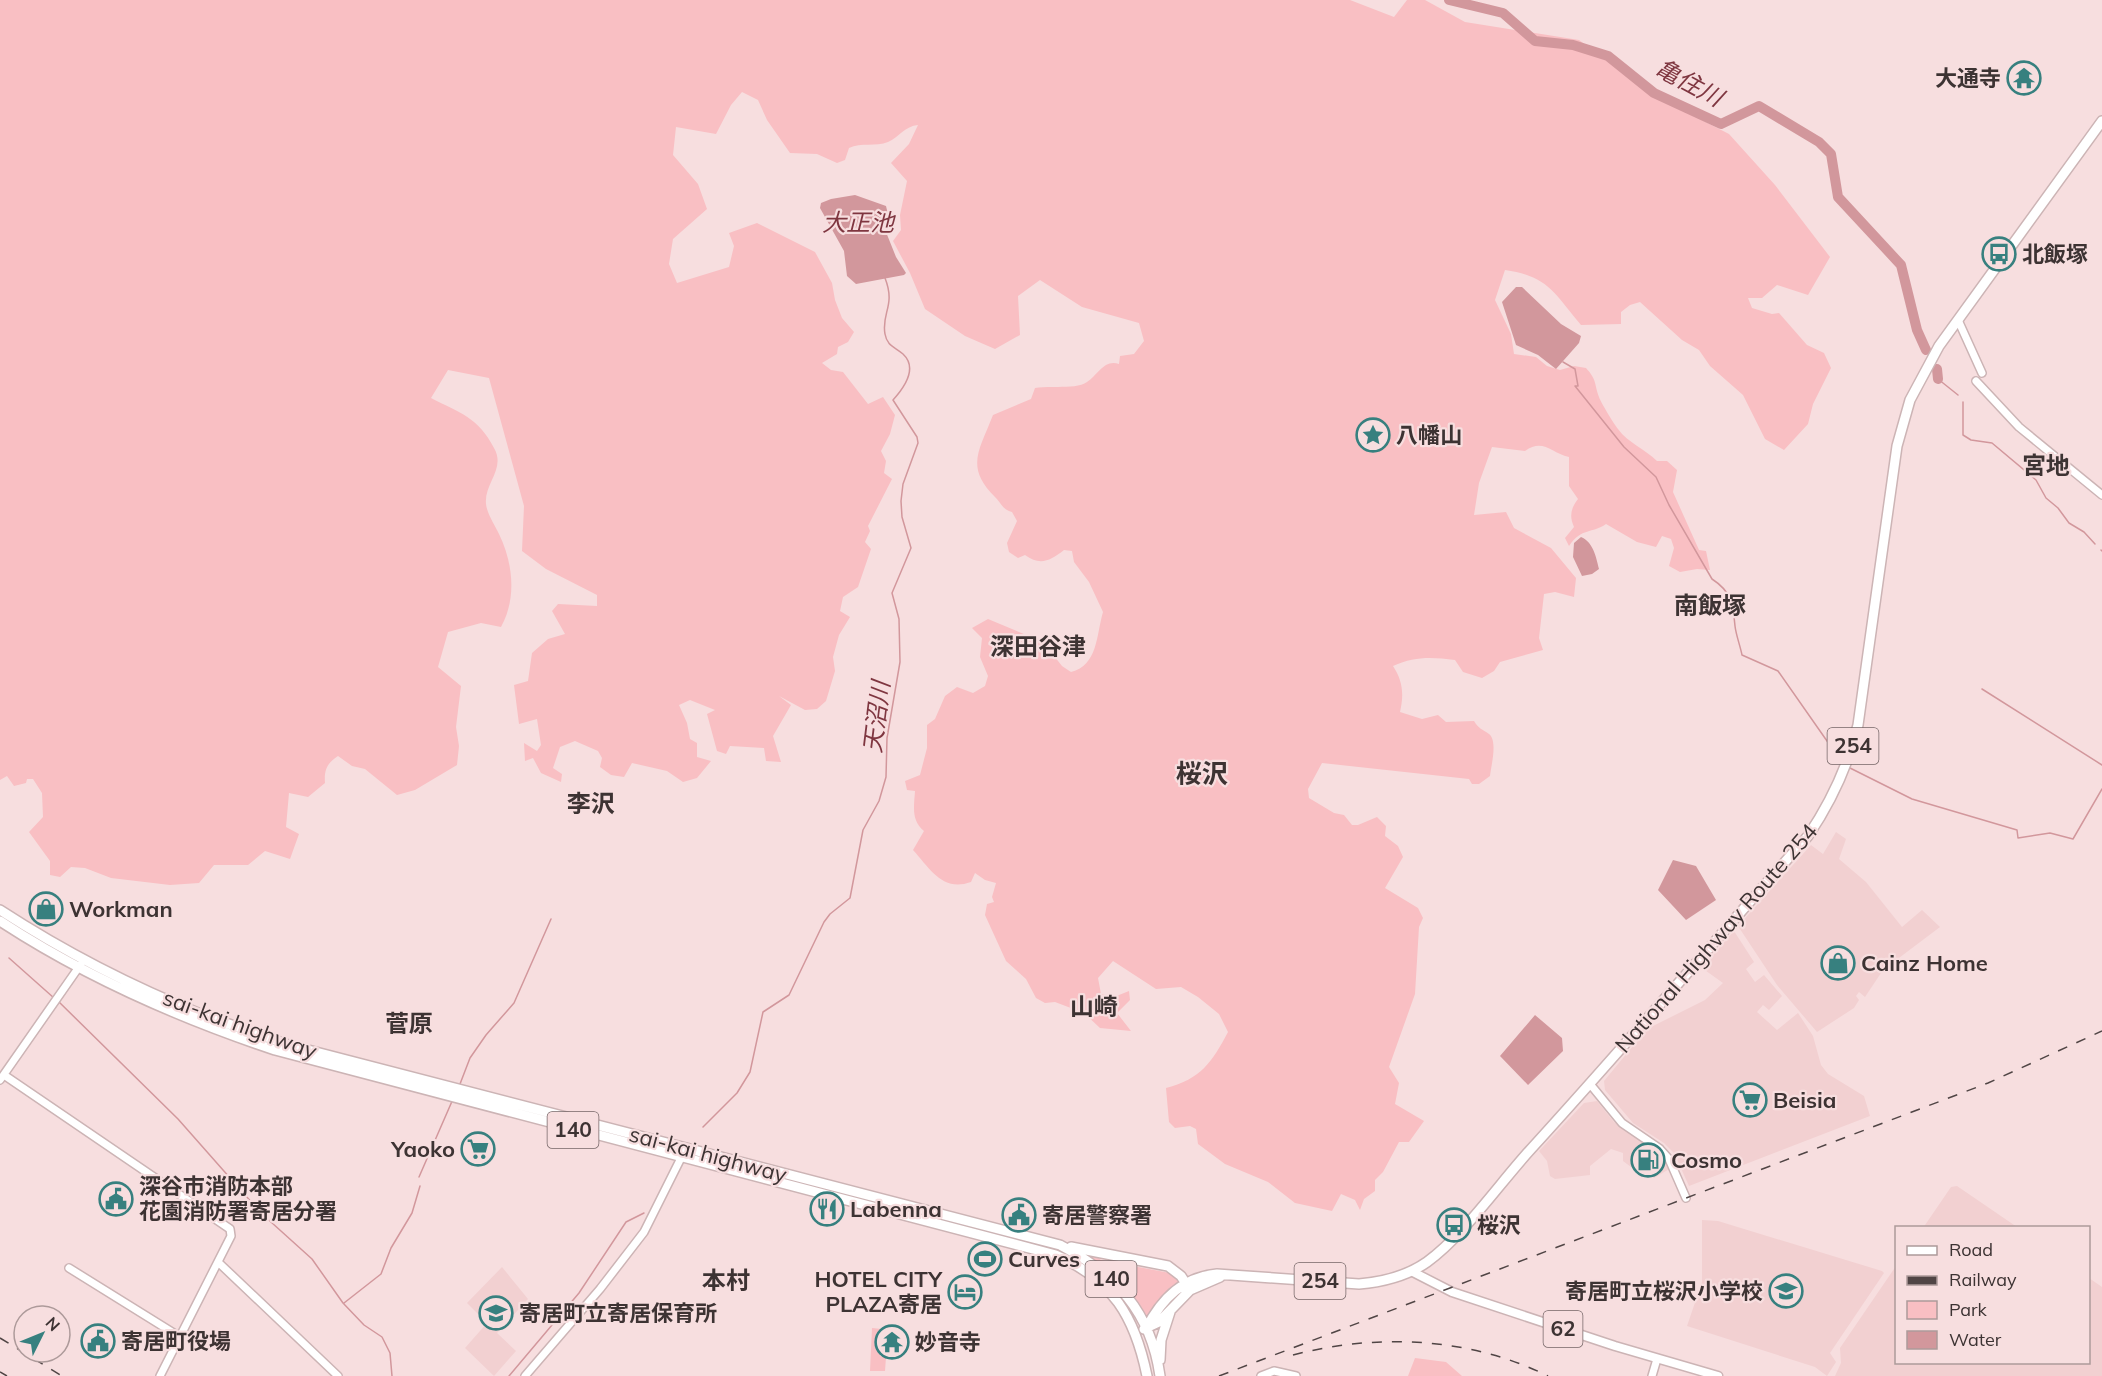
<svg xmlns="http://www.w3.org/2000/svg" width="2102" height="1376" font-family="Mulish,'Noto Sans JP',sans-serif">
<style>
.built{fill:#f2d0d1}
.green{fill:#f9bfc3}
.water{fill:#d2979c}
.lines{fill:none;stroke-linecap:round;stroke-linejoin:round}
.stream{stroke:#d2979c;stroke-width:1.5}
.river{stroke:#d2979c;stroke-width:10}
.minor-casing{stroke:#ccb4b5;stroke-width:10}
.major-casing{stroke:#ccb4b5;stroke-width:11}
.highway-casing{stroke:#ccb4b5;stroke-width:12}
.minor{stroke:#fff;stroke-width:7}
.major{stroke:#fff;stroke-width:8}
.highway{stroke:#fff;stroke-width:9}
.rail{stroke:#504545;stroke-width:1.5;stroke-dasharray:10 10;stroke-linecap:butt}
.labels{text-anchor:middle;stroke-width:4.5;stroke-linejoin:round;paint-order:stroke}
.shield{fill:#f7dedf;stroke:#756667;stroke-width:1.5}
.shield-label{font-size:21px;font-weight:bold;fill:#3d3333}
.poi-label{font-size:22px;font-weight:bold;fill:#3d3333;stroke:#f7dedf;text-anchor:start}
.street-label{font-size:22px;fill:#3d3333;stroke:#f7dedf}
.water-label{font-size:24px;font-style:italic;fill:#7f3640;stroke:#f7dedf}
.neighbourhood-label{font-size:24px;font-weight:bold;fill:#3d3333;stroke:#f7dedf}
.quarter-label{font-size:26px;font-weight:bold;fill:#3d3333;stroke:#f7dedf}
</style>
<rect width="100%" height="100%" fill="#f7dedf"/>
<!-- built -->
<path class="built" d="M1836,832L1846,839L1839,859L1866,882L1902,927L1922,910L1940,927L1883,970L1865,997L1859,992L1856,996L1859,1000L1854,1008L1817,1032L1777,985L1738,926L1811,845L1823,854Z
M1734,931L1754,962L1746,969L1755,982L1764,975L1782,996L1769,1010L1763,1005L1757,1012L1777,1030L1798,1013L1813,1036L1821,1065L1828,1074L1864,1096L1870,1116L1689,1186L1674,1153L1664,1143L1633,1123L1605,1090L1604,1081L1647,1029L1705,1000L1723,983L1702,968Z
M1597,1101L1614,1122L1659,1153L1671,1168L1654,1178L1637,1166L1631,1167L1623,1161V1153L1611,1149L1590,1166V1175L1555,1179L1550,1176L1547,1161L1539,1151L1584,1103Z
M1957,1186L2017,1227L1923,1228L1951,1187Z
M1702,1220L1718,1221L1882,1271L1884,1273L1830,1353L1836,1362L1827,1376L1815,1367L1687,1326L1702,1282Z
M1896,1266V1362H2088L2089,1278L2102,1287V1376H1835L1841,1363L1840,1348Z
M502,1267L528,1299L497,1333L516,1351L494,1376L465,1348L487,1323L467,1303Z"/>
<!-- green -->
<path class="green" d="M0,0H1350L1394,17L1407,0H1425L1465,22L1579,40L1655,96L1729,134L1775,185L1830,257L1808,295L1777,285L1762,298H1748L1752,308L1772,314L1779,313L1807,345L1824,353L1831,368L1813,404L1808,424L1784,450L1765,439L1743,395L1710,366L1699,350L1682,340L1640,302L1630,305L1621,312V324L1581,325C1554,293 1548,276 1505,270L1495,300L1511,334L1514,354L1536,357L1547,366L1560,370L1574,366L1586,368C1597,380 1594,383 1599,397C1600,401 1614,424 1618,429C1628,443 1645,449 1657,461H1667L1677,470L1673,492L1699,550L1706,551L1710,570L1697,569L1680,572L1669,566L1674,548L1671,539L1662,536L1656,547L1637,542L1606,524C1592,534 1582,527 1569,546L1565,538L1574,527C1569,516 1571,508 1578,499L1569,486V457C1551,453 1543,438 1525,451L1492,447L1479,483L1474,515L1506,512L1514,528L1551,548L1576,578L1574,597L1555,592L1544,594L1539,638L1543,650L1500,662L1494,671L1482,678L1463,672L1455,660C1432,657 1415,656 1393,666C1403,681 1404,695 1400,712L1422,719L1438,715L1446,722L1474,721C1479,729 1482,729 1489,734C1498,741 1491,766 1490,776L1479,784H1472L1469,779L1322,763L1308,789L1309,798L1334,813L1344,815L1352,825H1358L1377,817L1386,826L1385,836L1398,846L1403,857L1385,888L1418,908L1423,918L1419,927L1415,994L1389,1067L1399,1083L1395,1104L1424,1121L1409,1142H1399L1383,1172L1375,1180V1191L1364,1199L1360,1210L1355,1200L1341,1194L1332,1211L1295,1203L1268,1182L1225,1164L1198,1144L1196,1129L1190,1126L1175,1128L1169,1122L1166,1088C1201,1079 1212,1062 1228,1032L1219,1014L1198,997L1181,987L1156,989L1113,961L1098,978L1101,994L1114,997L1129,991L1130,1000L1117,1013L1131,1031L1100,1028L1084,1013L1055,1002L1045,1003L1036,998L1026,979L1006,961L985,915L987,904L994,902L992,897L996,883L985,880L975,873L971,882C943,892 931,870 913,850L924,831C911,820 914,807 915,791L907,790L905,781L920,775L927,748V725L935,719L945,696L957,687L973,693L985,686L988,676L980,657L982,638L972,628L988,619L1043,642L1062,666L1071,672C1098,665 1096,636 1103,612L1089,582L1074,562L1072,551L1064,550C1050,561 1040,566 1025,555L1018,558L1009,552L1007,543L1017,521L1012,512C1002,509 1002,504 995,497C965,467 979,451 993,415L1031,399L1035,388C1049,385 1076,390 1087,382C1098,375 1104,359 1119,364L1120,356L1134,354L1144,341L1139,323L1082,307L1040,280L1018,296L1020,335L995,349L965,336L925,309L910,273L893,241L901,230L900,215L907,181L891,163L909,144L918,125C905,126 899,137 888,142C876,147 861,142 849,148L845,160L837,163L817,154L790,153L767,120L758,100L742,92L731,105L716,134L676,127L673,155L698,184L707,209L673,239L669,264L677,283L729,267L734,246L729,233L757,223L815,252L832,283L835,300L842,318L854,332L848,342L838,347L837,354L822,363L831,370L843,372L868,404L883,397L895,415L890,434L881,451L886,461L884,473L892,479L868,526L870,531L865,542L871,549L858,587L843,597L840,611L850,617L839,635L833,657L835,671L826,701L817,709L805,710L779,696L791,705L773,736L781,762L766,761L764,748L730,746L726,754L717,751L707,714L715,710L690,700L679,705L687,723L690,739L697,743V757L711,761L697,778L683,782L667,771L632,763L624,777L611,775L600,767L602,758L598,751L575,741L560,747L553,768L562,774L561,782L541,773L533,758L525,761L524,743L537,751L541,745L537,719L519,724L514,685L528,681L532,653L548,639L565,634L552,611L558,604L597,606V595L546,569L522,551L524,506L489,378L448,370L431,398C460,413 478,417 494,448C506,469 484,483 486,504C487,514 495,525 499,534C513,563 517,598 501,627L481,623L448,632L438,667L461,686L456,727L459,746L457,765L415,790L397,795L365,769L352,766L338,756C327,763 324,770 325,783L308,797L289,793L286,827L299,834L290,859L265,851L248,865H214L199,883L170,885L111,878L85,868L71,867L60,877L50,875V861L29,832L43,817L42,793L33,779H27L26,783L14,786L7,776L0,780Z
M1086,1254L1096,1255L1101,1260L1170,1273L1181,1282L1148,1318L1119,1279Z
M872,1328L882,1329L880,1356L886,1357L885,1371H870Z
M1415,1358L1446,1362L1462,1376H1408Z"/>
<!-- water -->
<path class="water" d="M855,195L886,206L891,227H884L896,257L906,273L904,275L856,284L847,276L844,251L820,208L821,203L831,199Z
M1516,287H1522L1561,324L1581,336L1579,343L1556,369L1538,355L1516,345L1502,302Z
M1581,537C1593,542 1596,556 1599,569L1592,574L1582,576L1573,557L1574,543Z
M1673,860L1696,866L1716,900L1686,920L1658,890Z
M1535,1015L1562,1038L1563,1051L1528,1085L1500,1056Z"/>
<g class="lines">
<!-- stream -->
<path class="stream" d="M1563,362L1575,369L1578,386H1575L1624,447L1656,477L1669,505L1712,579C1732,592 1733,604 1735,626C1736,635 1740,645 1742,655L1778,671L1841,761
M1938,379L1958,395
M1963,402V435L1971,440L1992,443L2036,480L2046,498L2058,508L2069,523L2084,532L2095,544
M2101,550L2102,551
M1982,689L2102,765
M1850,768L1912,799L2017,830L2018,838L2050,833L2073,839L2102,789
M9,958L54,998
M58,1001L178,1119L261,1213L312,1259L343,1303L364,1325L382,1337L390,1353L392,1376
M460,1084L470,1058L486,1035L514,1003L551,919
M703,1127L737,1093L750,1072L763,1012L789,995L824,922L830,914L850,898L863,830L879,801L886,777L887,738L900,662L899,619L892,593L911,548L902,517L901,501L903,484L918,443L917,437L893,400C903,389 919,369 903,354C895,347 887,346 885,334C881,313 896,306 885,278
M419,1177L453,1099
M344,1303L381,1274L391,1248L412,1213L420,1186
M509,1376L579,1293L626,1222L644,1213"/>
<!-- river -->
<path class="river" d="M1449,0L1503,13L1535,41L1573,45L1608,56L1654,93L1721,124L1759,106L1819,142L1831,154L1838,197L1901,265L1917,330L1926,350
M1937,369L1938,379"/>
<!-- minor casing -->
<g class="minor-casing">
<path id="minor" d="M1958,320L1982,373
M1976,381L2019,427L2102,495
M4,1075L230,1229L231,1236L160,1376
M0,1080L81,964
M1590,1084L1622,1123L1660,1149L1669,1159L1686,1198
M218,1262L338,1376
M69,1268L180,1337
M525,1376L600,1289L644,1232L686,1148
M1261,1376L1274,1371L1296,1376
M1652,1376L1657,1359"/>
</g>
<!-- major casing -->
<g class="major-casing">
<path id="major" d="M1413,1272L1452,1292L1615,1346L1718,1376"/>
</g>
<!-- highway casing -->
<g class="highway-casing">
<path id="highway" d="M0,910C63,951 133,987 203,1015C230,1025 258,1033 285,1044L1060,1245C1116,1274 1151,1312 1160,1376
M0,921C84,976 179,1018 275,1050L1056,1255C1113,1280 1135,1317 1147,1376
M1071,1247L1168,1266L1181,1276L1190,1290
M1144,1329L1159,1322L1190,1290L1220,1277
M1146,1329C1161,1299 1183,1277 1217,1274L1359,1284C1383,1282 1407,1276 1427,1262C1464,1235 1499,1184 1531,1149C1625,1046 1715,940 1808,836C1831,802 1848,766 1858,725L1897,446L1910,400L1939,346L2102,121
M1160,1360L1161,1340L1170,1312"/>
</g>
<!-- minor -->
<use href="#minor" class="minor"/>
<!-- major -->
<use href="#major" class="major"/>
<!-- highway -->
<use href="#highway" class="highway"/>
<!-- rail -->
<path class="rail" d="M0,1338L62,1376
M1293,1355C1378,1333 1469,1337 1548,1376
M0,1372L7,1376
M1219,1376L1988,1083L2102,1031"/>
</g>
<!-- icons -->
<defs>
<g id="temple-ring" transform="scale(1.725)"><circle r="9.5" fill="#f7dedf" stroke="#37807f" stroke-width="1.5"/><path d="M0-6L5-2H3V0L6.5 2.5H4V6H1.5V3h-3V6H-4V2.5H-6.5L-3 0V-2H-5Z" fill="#37807f"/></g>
<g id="bus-ring" transform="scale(1.725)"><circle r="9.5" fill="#f7dedf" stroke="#37807f" stroke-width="1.5"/><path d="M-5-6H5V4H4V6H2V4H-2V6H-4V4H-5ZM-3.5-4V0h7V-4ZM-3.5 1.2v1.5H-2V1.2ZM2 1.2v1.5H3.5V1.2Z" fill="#37807f"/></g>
<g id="sight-ring" transform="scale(1.725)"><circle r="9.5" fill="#f7dedf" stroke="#37807f" stroke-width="1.5"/><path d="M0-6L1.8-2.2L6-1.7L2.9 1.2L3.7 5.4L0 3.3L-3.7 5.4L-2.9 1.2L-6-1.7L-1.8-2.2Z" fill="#37807f"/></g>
<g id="shop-ring" transform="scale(1.725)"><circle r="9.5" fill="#f7dedf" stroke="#37807f" stroke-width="1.5"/><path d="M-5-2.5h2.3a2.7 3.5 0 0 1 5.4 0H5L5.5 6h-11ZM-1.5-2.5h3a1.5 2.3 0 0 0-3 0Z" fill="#37807f"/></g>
<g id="supermarket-ring" transform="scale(1.725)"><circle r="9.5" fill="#f7dedf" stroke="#37807f" stroke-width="1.5"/><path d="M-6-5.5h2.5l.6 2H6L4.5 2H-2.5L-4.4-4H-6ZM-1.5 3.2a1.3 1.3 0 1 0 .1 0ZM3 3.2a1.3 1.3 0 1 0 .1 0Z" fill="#37807f"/></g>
<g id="fuel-ring" transform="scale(1.725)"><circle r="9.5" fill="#f7dedf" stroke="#37807f" stroke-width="1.5"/><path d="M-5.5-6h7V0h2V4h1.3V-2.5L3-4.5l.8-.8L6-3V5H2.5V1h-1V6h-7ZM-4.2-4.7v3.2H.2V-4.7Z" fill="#37807f"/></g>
<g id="civic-ring" transform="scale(1.725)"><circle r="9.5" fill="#f7dedf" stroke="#37807f" stroke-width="1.5"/><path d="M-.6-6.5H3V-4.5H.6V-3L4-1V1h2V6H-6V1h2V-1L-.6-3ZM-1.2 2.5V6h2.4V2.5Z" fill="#37807f"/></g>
<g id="restaurant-ring" transform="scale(1.725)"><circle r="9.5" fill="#f7dedf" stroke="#37807f" stroke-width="1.5"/><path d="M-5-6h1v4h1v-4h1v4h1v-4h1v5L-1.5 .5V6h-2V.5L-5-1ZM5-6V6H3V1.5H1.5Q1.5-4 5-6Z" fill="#37807f"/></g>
<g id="stadium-ring" transform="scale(1.725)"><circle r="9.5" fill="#f7dedf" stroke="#37807f" stroke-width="1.5"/><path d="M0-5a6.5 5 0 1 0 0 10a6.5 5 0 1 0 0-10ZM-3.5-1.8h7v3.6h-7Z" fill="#37807f"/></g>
<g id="school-ring" transform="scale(1.725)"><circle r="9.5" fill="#f7dedf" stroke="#37807f" stroke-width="1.5"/><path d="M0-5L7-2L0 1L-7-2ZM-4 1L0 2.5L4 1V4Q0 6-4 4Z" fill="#37807f"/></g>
<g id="hotel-ring" transform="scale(1.725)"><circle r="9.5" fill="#f7dedf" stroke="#37807f" stroke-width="1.5"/><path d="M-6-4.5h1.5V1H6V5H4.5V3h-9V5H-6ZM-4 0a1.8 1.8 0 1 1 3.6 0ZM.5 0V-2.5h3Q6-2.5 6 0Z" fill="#37807f"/></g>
</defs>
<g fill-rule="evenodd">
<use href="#temple-ring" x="2024" y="78"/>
<use href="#bus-ring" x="1999" y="254"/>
<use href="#sight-ring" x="1373" y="435"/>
<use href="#shop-ring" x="46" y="909"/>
<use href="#shop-ring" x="1838" y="963"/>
<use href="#supermarket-ring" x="1750" y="1100"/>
<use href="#supermarket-ring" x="478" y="1149"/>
<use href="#fuel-ring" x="1648" y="1160"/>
<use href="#civic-ring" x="116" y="1199"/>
<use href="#restaurant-ring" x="827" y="1209"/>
<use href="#civic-ring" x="1019" y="1215"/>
<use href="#bus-ring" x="1454" y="1225"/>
<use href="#stadium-ring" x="985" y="1259"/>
<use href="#school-ring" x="1786" y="1291"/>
<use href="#hotel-ring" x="965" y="1292"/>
<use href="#school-ring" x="496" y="1313"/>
<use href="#civic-ring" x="98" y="1341"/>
<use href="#temple-ring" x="892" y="1342"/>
</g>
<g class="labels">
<!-- shield labels -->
<g class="shield">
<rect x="1827.5" y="728" width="51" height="36" rx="4.5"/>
<rect x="547.5" y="1112" width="51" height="36" rx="4.5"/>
<rect x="1085.5" y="1261" width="51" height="36" rx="4.5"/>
<rect x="1294.5" y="1263" width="51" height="36" rx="4.5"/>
<rect x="1543.5" y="1311" width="39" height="36" rx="4.5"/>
</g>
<g class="shield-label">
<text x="1853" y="753">254</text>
<text x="573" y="1137">140</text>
<text x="1111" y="1286">140</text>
<text x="1320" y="1288">254</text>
<text x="1563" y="1336">62</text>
</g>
<!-- poi labels -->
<g class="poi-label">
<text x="2001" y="86" text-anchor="end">大通寺</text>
<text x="2022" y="262">北飯塚</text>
<text x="1396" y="443">八幡山</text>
<text x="69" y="917">Workman</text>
<text x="1861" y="971">Cainz Home</text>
<text x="1773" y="1108">Beisia</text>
<text x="455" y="1157" text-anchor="end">Yaoko</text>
<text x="1671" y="1168">Cosmo</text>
<text x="139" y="1194">深谷市消防本部<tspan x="139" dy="25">花園消防署寄居分署</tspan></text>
<text x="850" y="1217">Labenna</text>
<text x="1042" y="1223">寄居警察署</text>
<text x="1477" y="1233">桜沢</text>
<text x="1008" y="1267">Curves</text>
<text x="942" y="1287" text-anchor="end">HOTEL CITY<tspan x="942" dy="25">PLAZA寄居</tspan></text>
<text x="1763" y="1299" text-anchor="end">寄居町立桜沢小学校</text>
<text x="519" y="1321">寄居町立寄居保育所</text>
<text x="121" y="1349">寄居町役場</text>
<text x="915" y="1350">妙音寺</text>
</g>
<!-- street labels -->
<g class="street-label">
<text transform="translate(1716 938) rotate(-49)" y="8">National Highway Route 254</text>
<text transform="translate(240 1024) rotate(20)" y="8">sai-kai highway</text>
<text transform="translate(708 1154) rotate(15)" y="8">sai-kai highway</text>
</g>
<!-- water labels -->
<g class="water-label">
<text transform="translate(1689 83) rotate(28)" y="8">亀住川</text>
<text x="858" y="231">大正池</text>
<text transform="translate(877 717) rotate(-83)" y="8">天沼川</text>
</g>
<!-- neighbourhood labels -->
<g class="neighbourhood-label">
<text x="2046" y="474">宮地</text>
<text x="1710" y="614">南飯塚</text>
<text x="1038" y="655">深田谷津</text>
<text x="591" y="812">李沢</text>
<text x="1094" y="1015">山崎</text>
<text x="409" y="1032">菅原</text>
<text x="726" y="1289">本村</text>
</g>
<!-- quarter labels -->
<g class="quarter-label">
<text x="1202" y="783">桜沢</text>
</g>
</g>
<!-- legend -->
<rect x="1895" y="1226" width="195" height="138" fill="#f7dedf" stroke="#ad9a9a" stroke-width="1.5"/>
<rect x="1907" y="1246" width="30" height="9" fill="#ffffff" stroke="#ad9a9a" stroke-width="1.5"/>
<text x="1949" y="1256" font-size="18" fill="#3d3333">Road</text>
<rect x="1907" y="1276" width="30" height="9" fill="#504545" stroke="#ad9a9a" stroke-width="1.5"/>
<text x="1949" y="1286" font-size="18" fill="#3d3333">Railway</text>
<rect x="1907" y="1301" width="30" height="18" fill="#f9bfc3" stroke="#ad9a9a" stroke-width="1.5"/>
<text x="1949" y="1316" font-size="18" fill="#3d3333">Park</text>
<rect x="1907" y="1331" width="30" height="18" fill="#d2979c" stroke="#ad9a9a" stroke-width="1.5"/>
<text x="1949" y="1346" font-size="18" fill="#3d3333">Water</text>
<!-- north arrow -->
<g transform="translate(42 1334) rotate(47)"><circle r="28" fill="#f7dedf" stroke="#ad9a9a" stroke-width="1.5"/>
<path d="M0-4.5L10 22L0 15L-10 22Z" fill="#37807f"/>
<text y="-9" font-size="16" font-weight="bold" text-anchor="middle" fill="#3d3333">N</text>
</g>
</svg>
